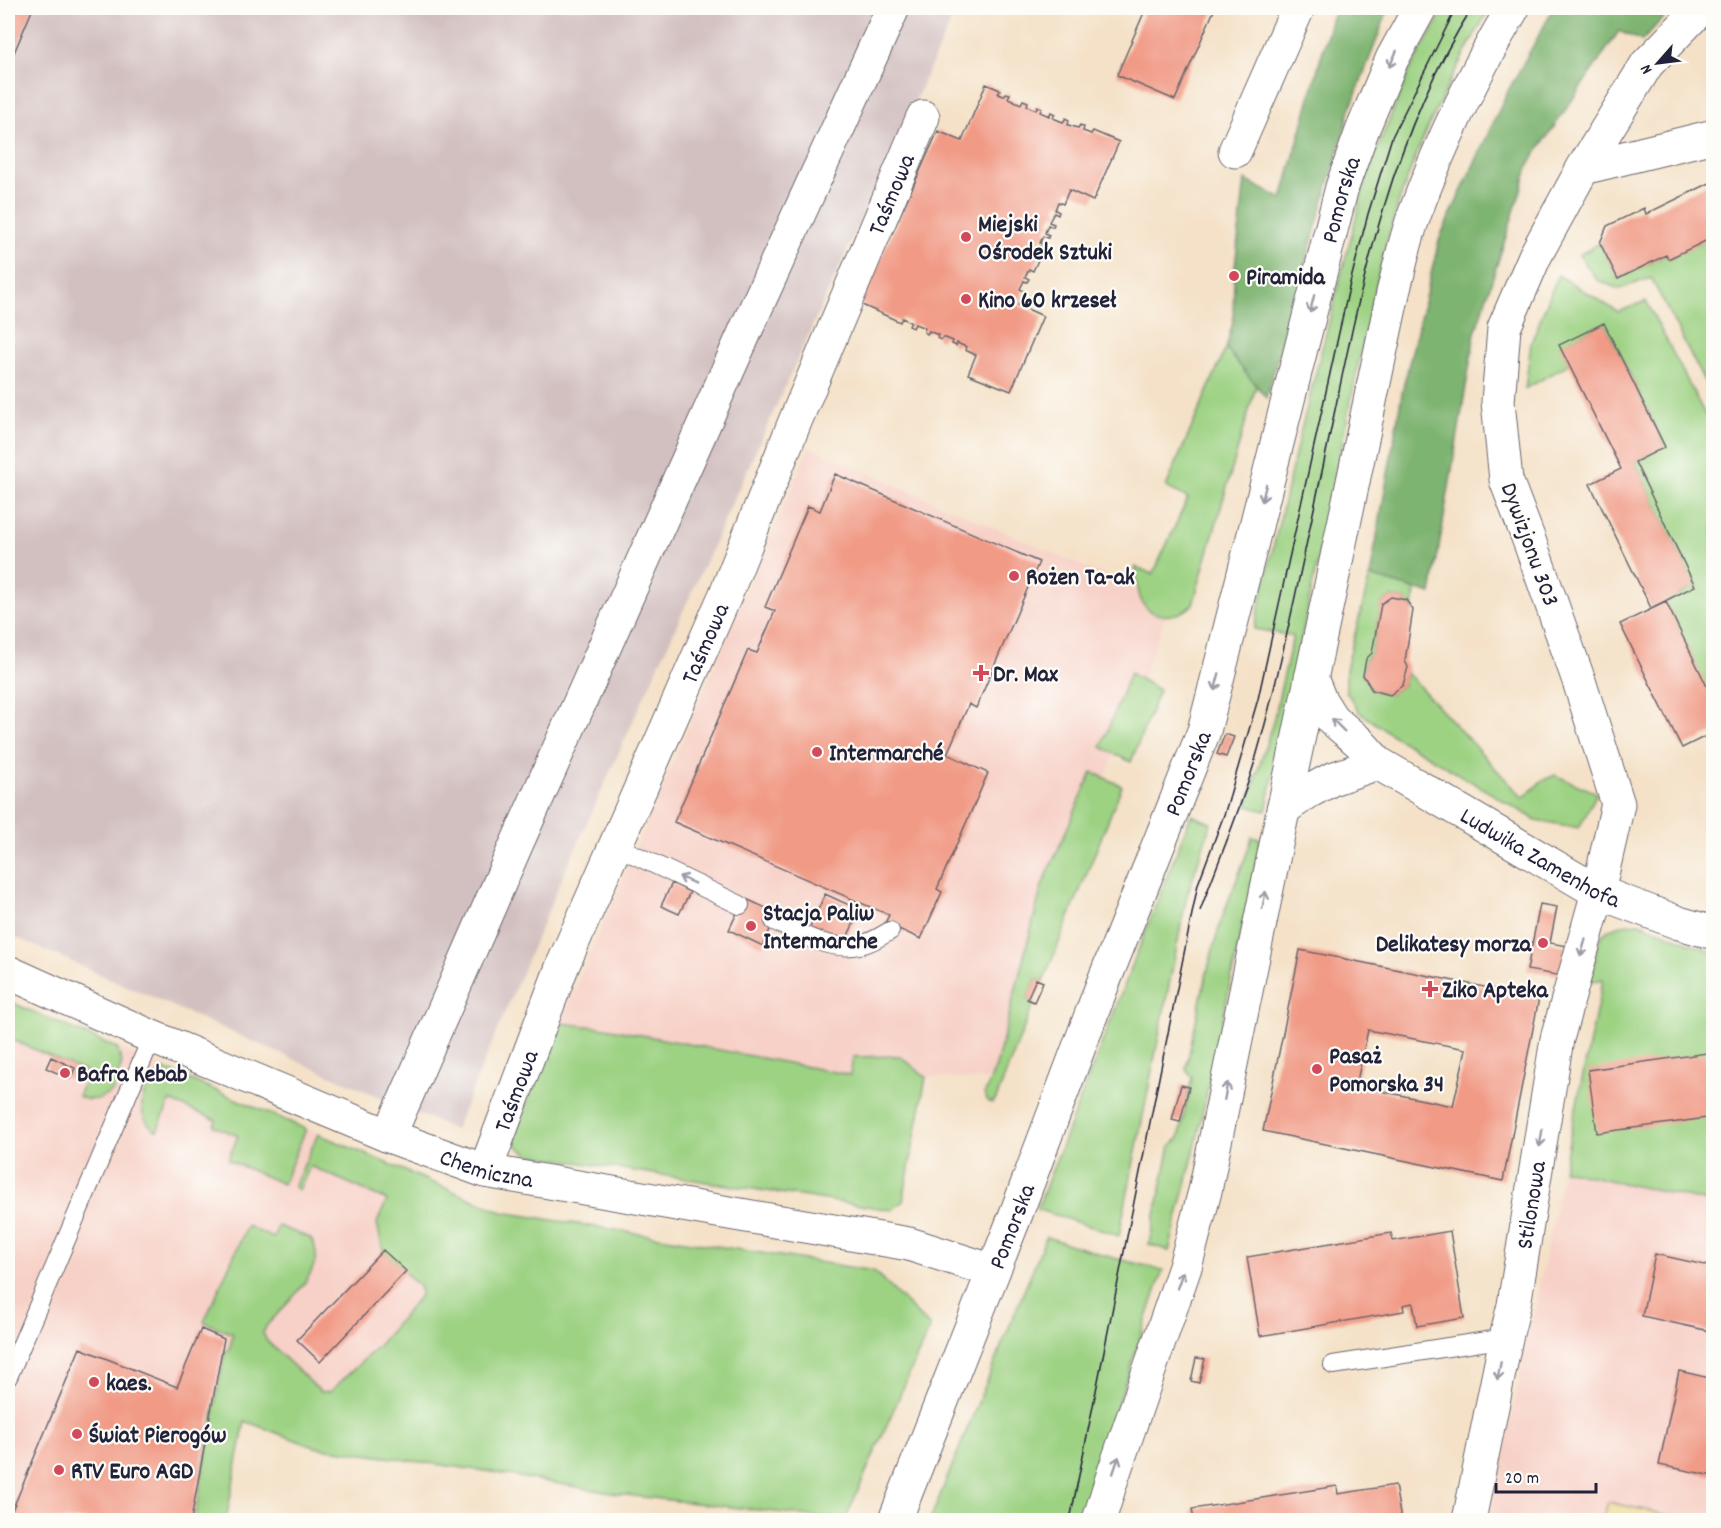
<svg xmlns="http://www.w3.org/2000/svg" width="1721" height="1528" font-family="Dekko,sans-serif">
<style>
.built{fill:#f7d1c7}
.industrial{fill:#d2bfc0}
.green{fill:#9dd283;stroke:#607a5f;stroke-width:1.5}
.forest{fill:#7eb471;stroke:#506b56;stroke-width:1.5}
.sand{fill:#eeda9e;stroke:#887e6c;stroke-width:1.5}
.building{fill:#f19b87;fill-rule:evenodd}
.lines{fill:none;stroke-linecap:round;stroke-linejoin:round}
.lane-casing{stroke:#6c656c;stroke-width:20}
.street-casing{stroke:#6c656c;stroke-width:35}
.secondary-casing{stroke:#6c656c;stroke-width:35}
.lane{stroke:#fff;stroke-width:18}
.street{stroke:#fff;stroke-width:33}
.secondary{stroke:#fff;stroke-width:33}
.tram{stroke:#22223b;stroke-width:1.5}
.oneway{stroke:#9c9ca7}
.poi-dot{fill:#d1495b;stroke:#fdfcf7;stroke-width:2}
.labels{text-anchor:middle;stroke-width:4.5;stroke-linejoin:round;paint-order:stroke}
.street-label{font-size:24px;fill:#22223b;stroke:#fdfcf7}
.poi-label{font-size:24px;font-weight:bold;fill:#22223b;stroke:#fdfcf7;text-anchor:start}
</style>
<rect width="100%" height="100%" fill="#fdfcf7"/>
<filter id="ink" filterUnits="userSpaceOnUse"><feTurbulence type="fractalNoise" baseFrequency=".0167" numOctaves="2"/><feDisplacementMap in="SourceGraphic" scale="12" xChannelSelector="R" yChannelSelector="G"/><feConvolveMatrix kernelMatrix="1 2 1 2 8 2 1 2 1" color-interpolation-filters="sRGB"/></filter>
<filter id="wash" filterUnits="userSpaceOnUse"><feTurbulence type="fractalNoise" baseFrequency=".008" numOctaves="4" result="noise"/><feDisplacementMap in="SourceGraphic" scale="24" xChannelSelector="R" yChannelSelector="G"/><feGaussianBlur stdDeviation="1.35" result="paint"/><feColorMatrix in="noise" values="0 0 0 0 0 0 0 0 0 0 0 0 0 0 0 0 0 1.4 0 .05"/><feComposite in="paint" operator="in"/></filter>
<g filter="url(#wash)">
<rect width="100%" height="100%" fill="#f4e1c7"/>
<!-- built -->
<path class="built" d="M809,447L1170,604L992,1080L926,1077L900,1056L854,1057L850,1075L605,1028L560,1023Z
M8,1001L502,1212L419,1297L379,1345L285,1436L245,1421L226,1520H8Z
M1563,1170L1713,1203V1520H1490Z"/>
<!-- industrial -->
<path class="industrial" d="M8,8H957L565,871L455,1130L8,934Z"/>
<!-- green -->
<path class="green" d="M1445,8H1490C1447,81 1405,169 1384,252C1365,325 1351,400 1336,473C1312,586 1289,698 1266,811L1247,806L1273,722L1293,636L1254,629L1299,438L1368,171L1409,72Z
M1713,237V398L1651,278L1619,289L1597,280L1579,255L1600,243L1618,279L1666,255L1669,259Z
M1558,275L1618,312L1646,301L1713,430V701L1666,602L1695,586L1635,462L1665,446L1604,323L1560,345L1569,364L1525,389L1531,343Z
M1226,348L1256,386L1193,604C1180,619 1151,621 1141,600C1137,590 1137,577 1135,567L1153,574L1188,498L1166,487Z
M1370,576L1415,589L1413,610L1406,600L1391,597L1381,604L1372,653L1366,659L1363,675L1372,690L1390,695L1403,685L1407,673L1523,798L1542,781L1555,775L1597,793L1579,828L1536,820L1394,736L1359,712L1346,691V669Z
M1130,673L1159,690L1131,762L1101,747Z
M1092,772L1122,786L1043,982L1036,979L1027,999L1034,1002L996,1099L992,1103L987,1101L985,1093L996,1066L1042,886Z
M1191,815L1211,823L1187,895L1119,1236L1037,1209Z
M1252,837L1261,839L1196,1144L1169,1251L1149,1244L1170,1146L1179,1138L1192,1078L1186,1068C1196,1021 1205,974 1219,928C1228,897 1243,869 1252,837Z
M1639,923L1713,952V1203L1563,1170L1603,979L1591,982C1599,943 1592,925 1639,923Z
M8,1001L117,1048L122,1063L113,1091C102,1099 91,1103 78,1096L88,1073L8,1038Z
M560,1023L605,1028L850,1075L853,1057L900,1056L926,1077L903,1201L892,1210L530,1155L517,1146L514,1134Z
M165,1070H168L306,1129L283,1184L228,1160L238,1136L214,1126L216,1120L170,1101L157,1131C131,1115 142,1083 165,1070Z
M318,1134L502,1212L874,1271L930,1327L845,1520L617,1494L485,1471L314,1447L245,1421L226,1520H194L225,1351H229L233,1334L204,1322L247,1226L273,1238L278,1226L310,1238C333,1265 283,1307 267,1325L263,1333L267,1341L321,1392L331,1391L379,1345L419,1297L421,1292L419,1286L404,1272L405,1271L383,1250L377,1223L387,1200L310,1166L299,1190L294,1187Z
M1046,1237L1114,1258L1163,1270L1096,1469L1084,1520H930Z"/>
<!-- forest -->
<path class="forest" d="M1337,8H1391L1386,15L1351,107L1266,398L1226,348L1233,322L1234,276L1245,180L1282,199L1332,17Z
M1554,8H1672L1642,41L1619,31L1530,162L1475,333L1431,594L1370,576L1403,388L1440,237L1509,89Z"/>
<!-- sand -->
<path class="sand" d="M1608,1502L1690,1520H1603Z"/>
<g id="blocks">
<!-- building -->
<path class="building" d="M8,8H33L8,67Z
M1146,8H1215L1175,100L1117,75Z
M986,84L1000,90L998,94L1004,96L1006,93L1010,94L1008,98L1021,104L1023,100L1028,102L1027,106L1036,110L1037,106L1042,108L1040,112L1049,116L1051,112L1055,114L1053,118L1063,122L1066,118L1067,119L1069,120L1068,125L1078,128L1080,125L1084,127L1083,131L1091,134L1093,131L1119,142L1093,201L1069,190L1063,204L1058,202L1055,210L1059,212L1058,215L1054,213L1049,222L1054,224L1053,227L1048,225L1045,233L1049,235L1048,238L1043,236L1040,243L1045,245L1044,248L1039,246L1035,255L1039,258L1033,271L1029,269L1025,277L1029,279L1027,282L1024,281L1020,289L1024,291L1018,305L1043,316L1011,391L968,374L976,355L965,350L966,347L957,343L956,346L952,344L953,341L943,337L941,340L937,338L938,335L929,331L927,334L924,332L925,328L915,324L913,328L909,326L911,322L902,318L900,322L860,304L938,131L962,141Z
M1714,181V237L1668,259L1666,255L1618,279L1600,243L1607,226L1644,208L1646,214Z
M1604,323L1665,447L1635,462L1695,586L1651,608L1590,484L1621,469L1559,345Z
M835,474L1039,562L976,708L969,704L947,754L988,773L937,889L942,892L921,939L885,923L889,915L674,822L748,650L757,653L775,611L765,607L808,506L820,511Z
M1391,597L1406,600L1413,610L1405,661L1408,667L1403,685L1390,695L1372,690L1363,675L1366,659L1372,653L1381,604Z
M1666,602L1714,701V737L1712,733L1682,748L1620,624Z
M1225,734L1234,737L1226,757L1217,754Z
M672,883L690,892L679,914L661,906Z
M825,894L860,910L844,944L810,928Z
M744,898L777,913L763,946L729,930Z
M1540,904L1557,907L1550,943L1567,946L1562,976L1527,970Z
M1300,950L1539,998L1503,1181L1263,1131ZM1368,1030L1466,1049L1453,1106L1356,1086Z
M1036,979L1043,982L1034,1002L1027,999Z
M1714,1052V1117L1597,1133L1588,1070Z
M51,1057L75,1068L70,1079L46,1068Z
M1181,1085L1189,1087L1180,1122L1172,1120Z
M1450,1231L1464,1318L1417,1326L1413,1303L1403,1305L1404,1311L1260,1336L1247,1257L1391,1233L1393,1241Z
M383,1250L406,1271L320,1362L297,1340Z
M1655,1254L1714,1267V1332L1642,1316Z
M201,1329L224,1339L191,1520H8L80,1348L177,1387Z
M1196,1358L1205,1359L1199,1383L1191,1381Z
M1679,1371L1714,1379V1476L1659,1465Z
M1395,1485L1401,1520H1194L1192,1509L1337,1486L1338,1494Z"/>
</g>
</g>
<g filter="url(#ink)">
<use href="#blocks" fill-opacity="0" stroke="#6c656c" stroke-width="1.5"/>
<g class="lines">
<!-- lane casing -->
<g class="lane-casing">
<path id="lane" d="M616,846L740,905
M774,921C800,933 830,952 860,945C871,943 881,936 890,931
M1333,1365L1506,1338
M8,1377L152,1037"/>
</g>
<!-- street casing -->
<g class="street-casing">
<g id="street">
<path d="M1235,151L1298,8"/>
<path d="M1583,168L1714,136"/>
<path id="s1" d="M1311,678L1320,700L1332,719L1359,742L1378,763L1598,892L1679,923L1714,933"/>
<path d="M1283,809L1308,792L1332,779L1378,763"/>
<path id="s2" d="M8,972L152,1037L389,1136L485,1171L909,1244L993,1271"/>
<path d="M389,1136L517,843L749,323L893,8"/>
<path id="s3" d="M485,1171L562,967L725,596L794,424L923,117"/>
<path id="s4" d="M1469,1520L1506,1338L1514,1305L1557,1039L1598,892L1618,804L1579,681L1529,540L1506,480L1498,402L1504,328L1535,256L1583,168L1647,64L1701,8"/>
</g>
</g>
<!-- secondary casing -->
<g class="secondary-casing">
<g id="secondary">
<path id="s5" d="M895,1520L1016,1214L1102,986L1204,731L1342,187L1362,131L1392,59L1420,8"/>
<path d="M1099,1520L1114,1472L1185,1267L1205,1191L1279,830L1393,293C1400,266 1405,239 1415,213C1441,142 1474,73 1513,8"/>
</g>
</g>
<!-- lane -->
<use href="#lane" class="lane"/>
<!-- street -->
<use href="#street" class="street"/>
<!-- secondary -->
<use href="#secondary" class="secondary"/>
<!-- tram -->
<path class="tram" d="M1200,911C1218,862 1239,813 1254,764C1280,674 1298,582 1318,490C1354,326 1380,152 1472,8
M1070,1520L1198,884L1225,812L1258,699L1350,283L1368,214L1392,137L1456,8"/>
</g>
<!-- one-way arrows -->
<defs><path id="oneway-shaft" d="M-6 0H5M1.5-3L5.5 0L1.5 3" fill="none" stroke-width="1.6" stroke-linecap="round" stroke-linejoin="round" transform="scale(1.5)"/></defs>
<g class="oneway">
<use href="#oneway-shaft" transform="translate(1393 59) rotate(115)"/>
<use href="#oneway-shaft" transform="translate(1312 304) rotate(104)"/>
<use href="#oneway-shaft" transform="translate(1264 493) rotate(104)"/>
<use href="#oneway-shaft" transform="translate(1217 682) rotate(105)"/>
<use href="#oneway-shaft" transform="translate(1338 725) rotate(-135)"/>
<use href="#oneway-shaft" transform="translate(687 880) rotate(-155)"/>
<use href="#oneway-shaft" transform="translate(1264 900) rotate(-79)"/>
<use href="#oneway-shaft" transform="translate(1583 948) rotate(106)"/>
<use href="#oneway-shaft" transform="translate(1226 1091) rotate(-79)"/>
<use href="#oneway-shaft" transform="translate(1541 1138) rotate(99)"/>
<use href="#oneway-shaft" transform="translate(1180 1280) rotate(-71)"/>
<use href="#oneway-shaft" transform="translate(1499 1371) rotate(101)"/>
<use href="#oneway-shaft" transform="translate(1116 1465) rotate(-71)"/>
</g>
</g>
<!-- markers -->
<g class="poi-dot">
<circle cx="966" cy="237" r="6"/>
<circle cx="1234" cy="276" r="6"/>
<circle cx="966" cy="299" r="6"/>
<circle cx="1014" cy="576" r="6"/>
<path d="M978 664h6v6h6v6h-6v6h-6v-6h-6v-6h6z"/>
<circle cx="817" cy="752" r="6"/>
<circle cx="751" cy="926" r="6"/>
<circle cx="1543" cy="943" r="6"/>
<path d="M1427 980h6v6h6v6h-6v6h-6v-6h-6v-6h6z"/>
<circle cx="1317" cy="1069" r="6"/>
<circle cx="65" cy="1073" r="6"/>
<circle cx="94" cy="1382" r="6"/>
<circle cx="77" cy="1434" r="6"/>
<circle cx="59" cy="1470" r="6"/>
</g>
<g class="labels">
<!-- street labels -->
<g class="street-label">
<text dy="8" stroke="none"><textPath href="#s3" startOffset="1058">Taśmowa</textPath></text>
<text dy="8" stroke="none"><textPath href="#s5" startOffset="1396">Pomorska</textPath></text>
<text transform="translate(1531 544) rotate(70)" y="8">Dywizjonu 303</text>
<text dy="8" stroke="none"><textPath href="#s3" startOffset="572">Taśmowa</textPath></text>
<text dy="8" stroke="none"><textPath href="#s5" startOffset="802">Pomorska</textPath></text>
<text dy="8" stroke="none"><textPath href="#s1" startOffset="298">Ludwika Zamenhofa</textPath></text>
<text dy="8" stroke="none"><textPath href="#s3" startOffset="86">Taśmowa</textPath></text>
<text dy="8" stroke="none"><textPath href="#s2" startOffset="518">Chemiczna</textPath></text>
<text dy="8" stroke="none"><textPath href="#s4" startOffset="321">Stilonowa</textPath></text>
<text dy="8" stroke="none"><textPath href="#s5" startOffset="316">Pomorska</textPath></text>
</g>
<!-- poi labels -->
<g class="poi-label">
<text x="978" y="231">Miejski<tspan x="978" dy="28">Ośrodek Sztuki</tspan></text>
<text x="1246" y="284">Piramida</text>
<text x="978" y="307">Kino 60 krzeseł</text>
<text x="1026" y="584">Rożen Ta-ak</text>
<text x="993" y="681">Dr. Max</text>
<text x="829" y="760">Intermarché</text>
<text x="763" y="920">Stacja Paliw<tspan x="763" dy="28">Intermarche</tspan></text>
<text x="1531" y="951" text-anchor="end">Delikatesy morza</text>
<text x="1442" y="997">Ziko Apteka</text>
<text x="1329" y="1063">Pasaż<tspan x="1329" dy="28">Pomorska 34</tspan></text>
<text x="77" y="1081">Bafra Kebab</text>
<text x="106" y="1390">kaes.</text>
<text x="89" y="1442">Świat Pierogów</text>
<text x="71" y="1478">RTV Euro AGD</text>
</g>
</g>
<!-- margin -->
<rect width="1721" height="1528" fill="none" stroke="#fdfcf7" stroke-width="30"/>
<!-- north arrow -->
<g transform="translate(1658 63) rotate(242)" stroke="#fdfcf7" stroke-width="4.5" paint-order="stroke">
<path d="M0-4.5L10 22L0 15L-10 22Z" fill="#22223b"/>
<text y="-9" font-size="16" font-weight="bold" text-anchor="middle" fill="#22223b">N</text>
</g>
<!-- scale -->
<path d="M1496 1483v9h100v-9" fill="none" stroke="#22223b" stroke-width="3"/>
<text x="1505" y="1483" font-size="18" fill="#22223b" stroke="#fdfcf7" stroke-width="4.5" paint-order="stroke">20 m</text>
</svg>
